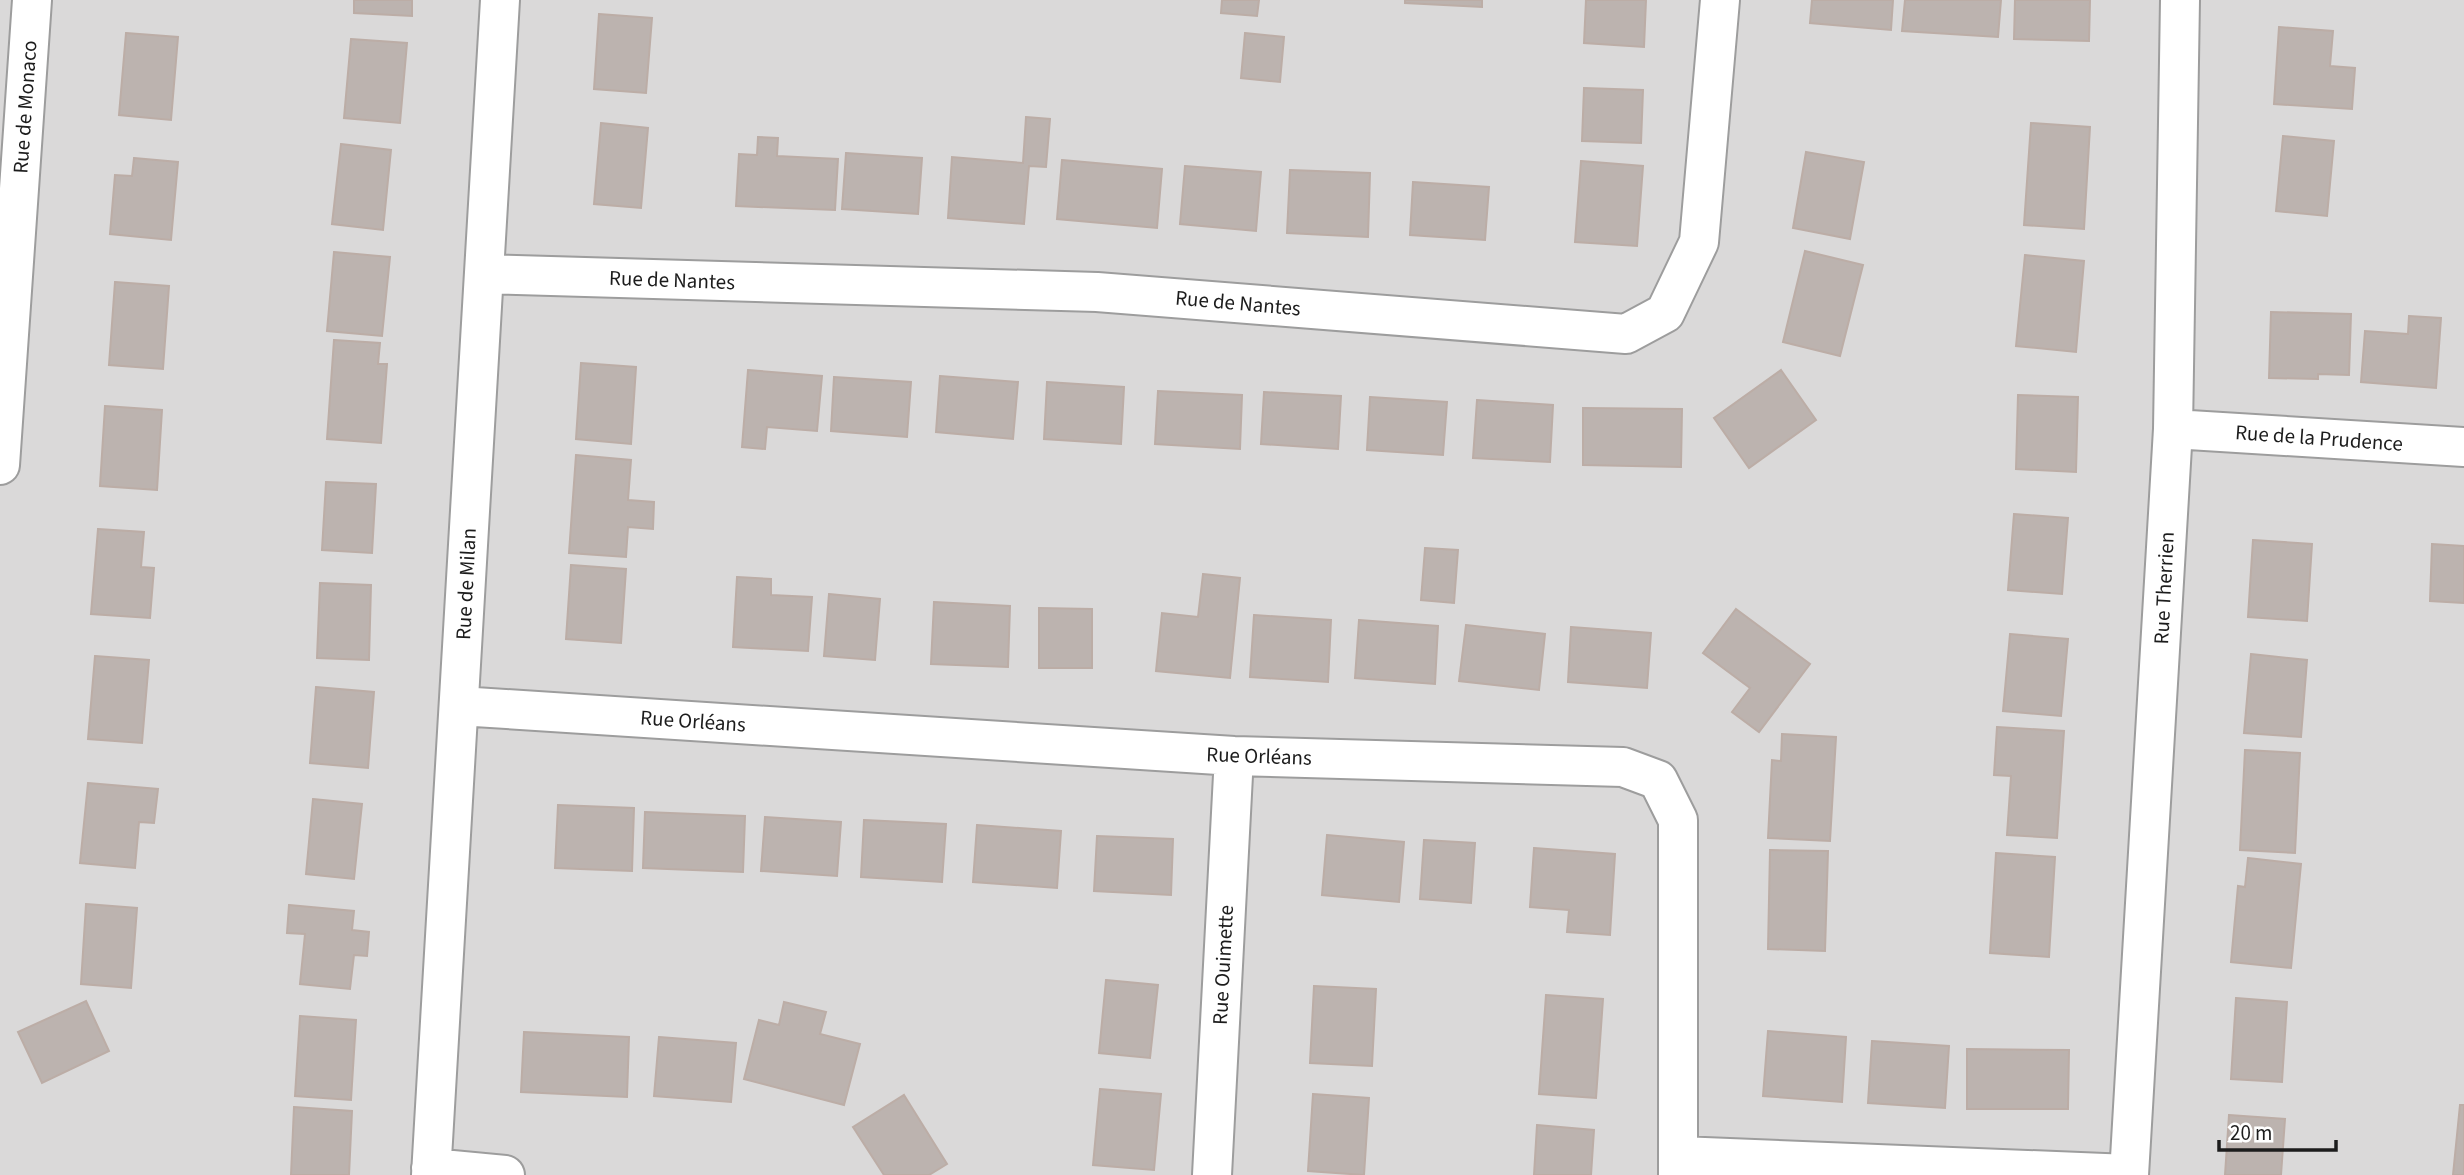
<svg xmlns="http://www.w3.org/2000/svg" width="2464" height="1175" font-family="'Source Sans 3',sans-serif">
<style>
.residential{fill:#dad9d9}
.building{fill:#bcb3af;stroke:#bcada6;stroke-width:2}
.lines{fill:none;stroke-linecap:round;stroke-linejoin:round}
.minor-casing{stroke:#9d9d9d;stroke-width:42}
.minor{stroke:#fff;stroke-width:38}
.labels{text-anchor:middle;stroke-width:6;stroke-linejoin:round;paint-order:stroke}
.street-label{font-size:21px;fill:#1c1c1c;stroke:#fff}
</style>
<rect width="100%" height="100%" fill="#ece8e2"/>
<!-- residential -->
<path class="residential" d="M0,0H2464V1175H0Z"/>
<!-- building -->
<path class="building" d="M354,0H412V16L354,13Z
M1222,0H1259L1257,16L1221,13Z
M1405,0H1482V7L1405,3Z
M1586,0H1646L1644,47L1584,43Z
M1812,0H1893L1891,30L1810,23Z
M1905,0H2001L1998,37L1902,31Z
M2015,0H2090L2089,41L2014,39Z
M599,14L652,18L646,93L594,89Z
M2279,27L2333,31L2330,66L2355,68L2352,109L2274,104Z
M126,33L178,37L171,120L119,115Z
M1245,33L1284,37L1280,82L1241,78Z
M351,39L407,43L400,123L344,118Z
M1584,88L1643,90L1641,143L1582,141Z
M1026,117L1050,119L1046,167L1029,166L1024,224L948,218L952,157L1023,163Z
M601,123L648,128L641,208L594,204Z
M2031,123L2090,127L2084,229L2024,225Z
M2283,136L2334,141L2327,216L2276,211Z
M758,137L778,138L777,156L838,159L835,210L736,206L739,154L757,155Z
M341,144L391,150L383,230L332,224Z
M1806,152L1864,162L1850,239L1793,228Z
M846,153L922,158L918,214L842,209Z
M134,158L178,162L171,240L110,234L115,175L132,176Z
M1062,160L1162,169L1157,228L1057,219Z
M1581,161L1643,166L1637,246L1575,242Z
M1185,166L1261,172L1256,231L1180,224Z
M1290,170L1370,173L1368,237L1287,233Z
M1413,182L1489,187L1485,240L1410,235Z
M1805,251L1863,265L1840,356L1783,342Z
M334,252L390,257L382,336L327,331Z
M2025,255L2084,261L2076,352L2016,346Z
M115,282L169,286L163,369L109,365Z
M2271,312L2351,314L2349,375L2318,374V379L2269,378Z
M2409,316L2441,318L2436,388L2361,382L2365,331L2408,334Z
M334,340L380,343L378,364H387L381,443L327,439Z
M581,363L636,367L631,444L576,439Z
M748,370L822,376L817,431L767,427L765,449L742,447Z
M1781,370L1816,420L1749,468L1714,418Z
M940,376L1018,382L1013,439L936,432Z
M834,377L911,382L907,437L831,431Z
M1047,382L1124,387L1121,444L1044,439Z
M1158,391L1242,395L1240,449L1155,444Z
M1264,392L1341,396L1338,449L1261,444Z
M2018,395L2078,397L2076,472L2016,469Z
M1370,397L1447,402L1443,455L1367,450Z
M1477,400L1553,405L1550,462L1473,458Z
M105,406L162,410L157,490L100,486Z
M1583,408L1682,409L1681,467L1583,465Z
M576,455L631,460L628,500L654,502L653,529L628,527L626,557L569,553Z
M326,482L376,484L372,553L322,550Z
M2014,514L2068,518L2062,594L2008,590Z
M98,529L144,532L141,567L154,568L150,618L91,614Z
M2253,540L2312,544L2307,621L2248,617Z
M2432,544L2464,546V603L2430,601Z
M1425,548L1458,550L1454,603L1421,600Z
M571,565L626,569L621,643L566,639Z
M1203,574L1240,578L1230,678L1156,671L1162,613L1198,617Z
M737,577L771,579V595L812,597L808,651L733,647Z
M320,583L371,585L369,660L317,658Z
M829,594L880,599L875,660L824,656Z
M934,602L1010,606L1008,667L931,664Z
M1039,608L1092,609V668H1039Z
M1736,609L1810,664L1759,732L1732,712L1750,688L1703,653Z
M1254,615L1331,620L1328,682L1250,677Z
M1359,620L1438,626L1435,684L1355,678Z
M1466,625L1545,634L1539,690L1459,681Z
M1571,627L1651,633L1647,688L1568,682Z
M2010,634L2068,639L2061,716L2003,711Z
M2251,654L2307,660L2301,737L2244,733Z
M95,656L149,660L142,743L88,739Z
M316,687L374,692L368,768L310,763Z
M1997,727L2064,731L2057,838L2007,835L2011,776L1994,775Z
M1782,734L1836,737L1830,841L1768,838L1772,760L1781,761Z
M2245,750L2300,753L2295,853L2240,850Z
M88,783L158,789L154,823L139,822L135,868L80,863Z
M313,799L362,804L354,879L306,874Z
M558,805L634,808L632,871L555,868Z
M645,812L745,816L743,872L643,868Z
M765,817L841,822L837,876L761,871Z
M864,820L946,824L942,882L861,877Z
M977,825L1061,831L1057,888L973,882Z
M1327,835L1404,842L1399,902L1322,895Z
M1097,836L1173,839L1171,895L1094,891Z
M1424,840L1475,843L1471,903L1420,899Z
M1534,848L1615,854L1610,935L1567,932L1569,910L1530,907Z
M1770,850L1828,851L1825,951L1768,949Z
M1996,853L2055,857L2049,957L1990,953Z
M2248,858L2301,864L2291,968L2231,962L2238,886L2245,887Z
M86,904L137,908L131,988L81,984Z
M289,905L354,911L352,930L369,932L367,956L354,955L350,989L300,984L305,934L287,933Z
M1106,980L1158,985L1150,1058L1099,1053Z
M1314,986L1376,989L1372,1066L1310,1063Z
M1546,995L1603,999L1596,1098L1539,1094Z
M2236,998L2287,1002L2282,1082L2231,1079Z
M86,1001L109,1051L42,1083L18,1032Z
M784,1002L826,1012L820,1034L860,1044L844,1105L744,1079L759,1020L779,1025Z
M300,1016L356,1020L351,1100L295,1096Z
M1768,1031L1846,1037L1842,1102L1763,1096Z
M524,1032L629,1037L627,1097L521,1092Z
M659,1037L736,1043L731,1102L654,1096Z
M1872,1041L1949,1046L1945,1108L1868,1103Z
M1967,1049L2069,1050L2068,1109H1967Z
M1100,1089L1161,1094L1154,1170L1093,1165Z
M1313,1094L1369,1098L1364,1175L1308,1171Z
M904,1095L947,1164L929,1175H884L853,1127Z
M2460,1105H2464V1175H2453Z
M294,1107L352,1111L349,1175H291Z
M2229,1115L2285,1119L2281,1175H2225Z
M1537,1125L1594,1130L1591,1175H1534Z"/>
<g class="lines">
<!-- minor casing -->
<g class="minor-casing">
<path id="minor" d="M484,274L1097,292L1626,334L1665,313L1699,242L1720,0
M2173,429L2464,447
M0,465L32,0
M459,706L1234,756L1623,767L1658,780L1678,820V1175
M1679,1156L2129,1174
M431,1168L505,1175
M431,1175L500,0
M1212,1175L1234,756
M2129,1175L2173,429L2180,0"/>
</g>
<!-- minor -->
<use href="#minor" class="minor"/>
</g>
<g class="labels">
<!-- street labels -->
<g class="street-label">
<text transform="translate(25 107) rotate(-86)" y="7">Rue de Monaco</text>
<text transform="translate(672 280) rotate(2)" y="7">Rue de Nantes</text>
<text transform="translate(1238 303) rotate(5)" y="7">Rue de Nantes</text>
<text transform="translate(2319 438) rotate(4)" y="7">Rue de la Prudence</text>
<text transform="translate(466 584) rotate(-87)" y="7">Rue de Milan</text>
<text transform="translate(2164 588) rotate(-87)" y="7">Rue Therrien</text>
<text transform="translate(693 721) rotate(4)" y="7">Rue Orléans</text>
<text transform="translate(1259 756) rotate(2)" y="7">Rue Orléans</text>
<text transform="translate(1223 965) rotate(-87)" y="7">Rue Ouimette</text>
</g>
</g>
<!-- scale -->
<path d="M2219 1140v10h117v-10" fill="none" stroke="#1c1c1c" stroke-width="3.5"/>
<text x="2230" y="1140" font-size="21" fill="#1c1c1c" stroke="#ffffff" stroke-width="5" paint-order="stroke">20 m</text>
</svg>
